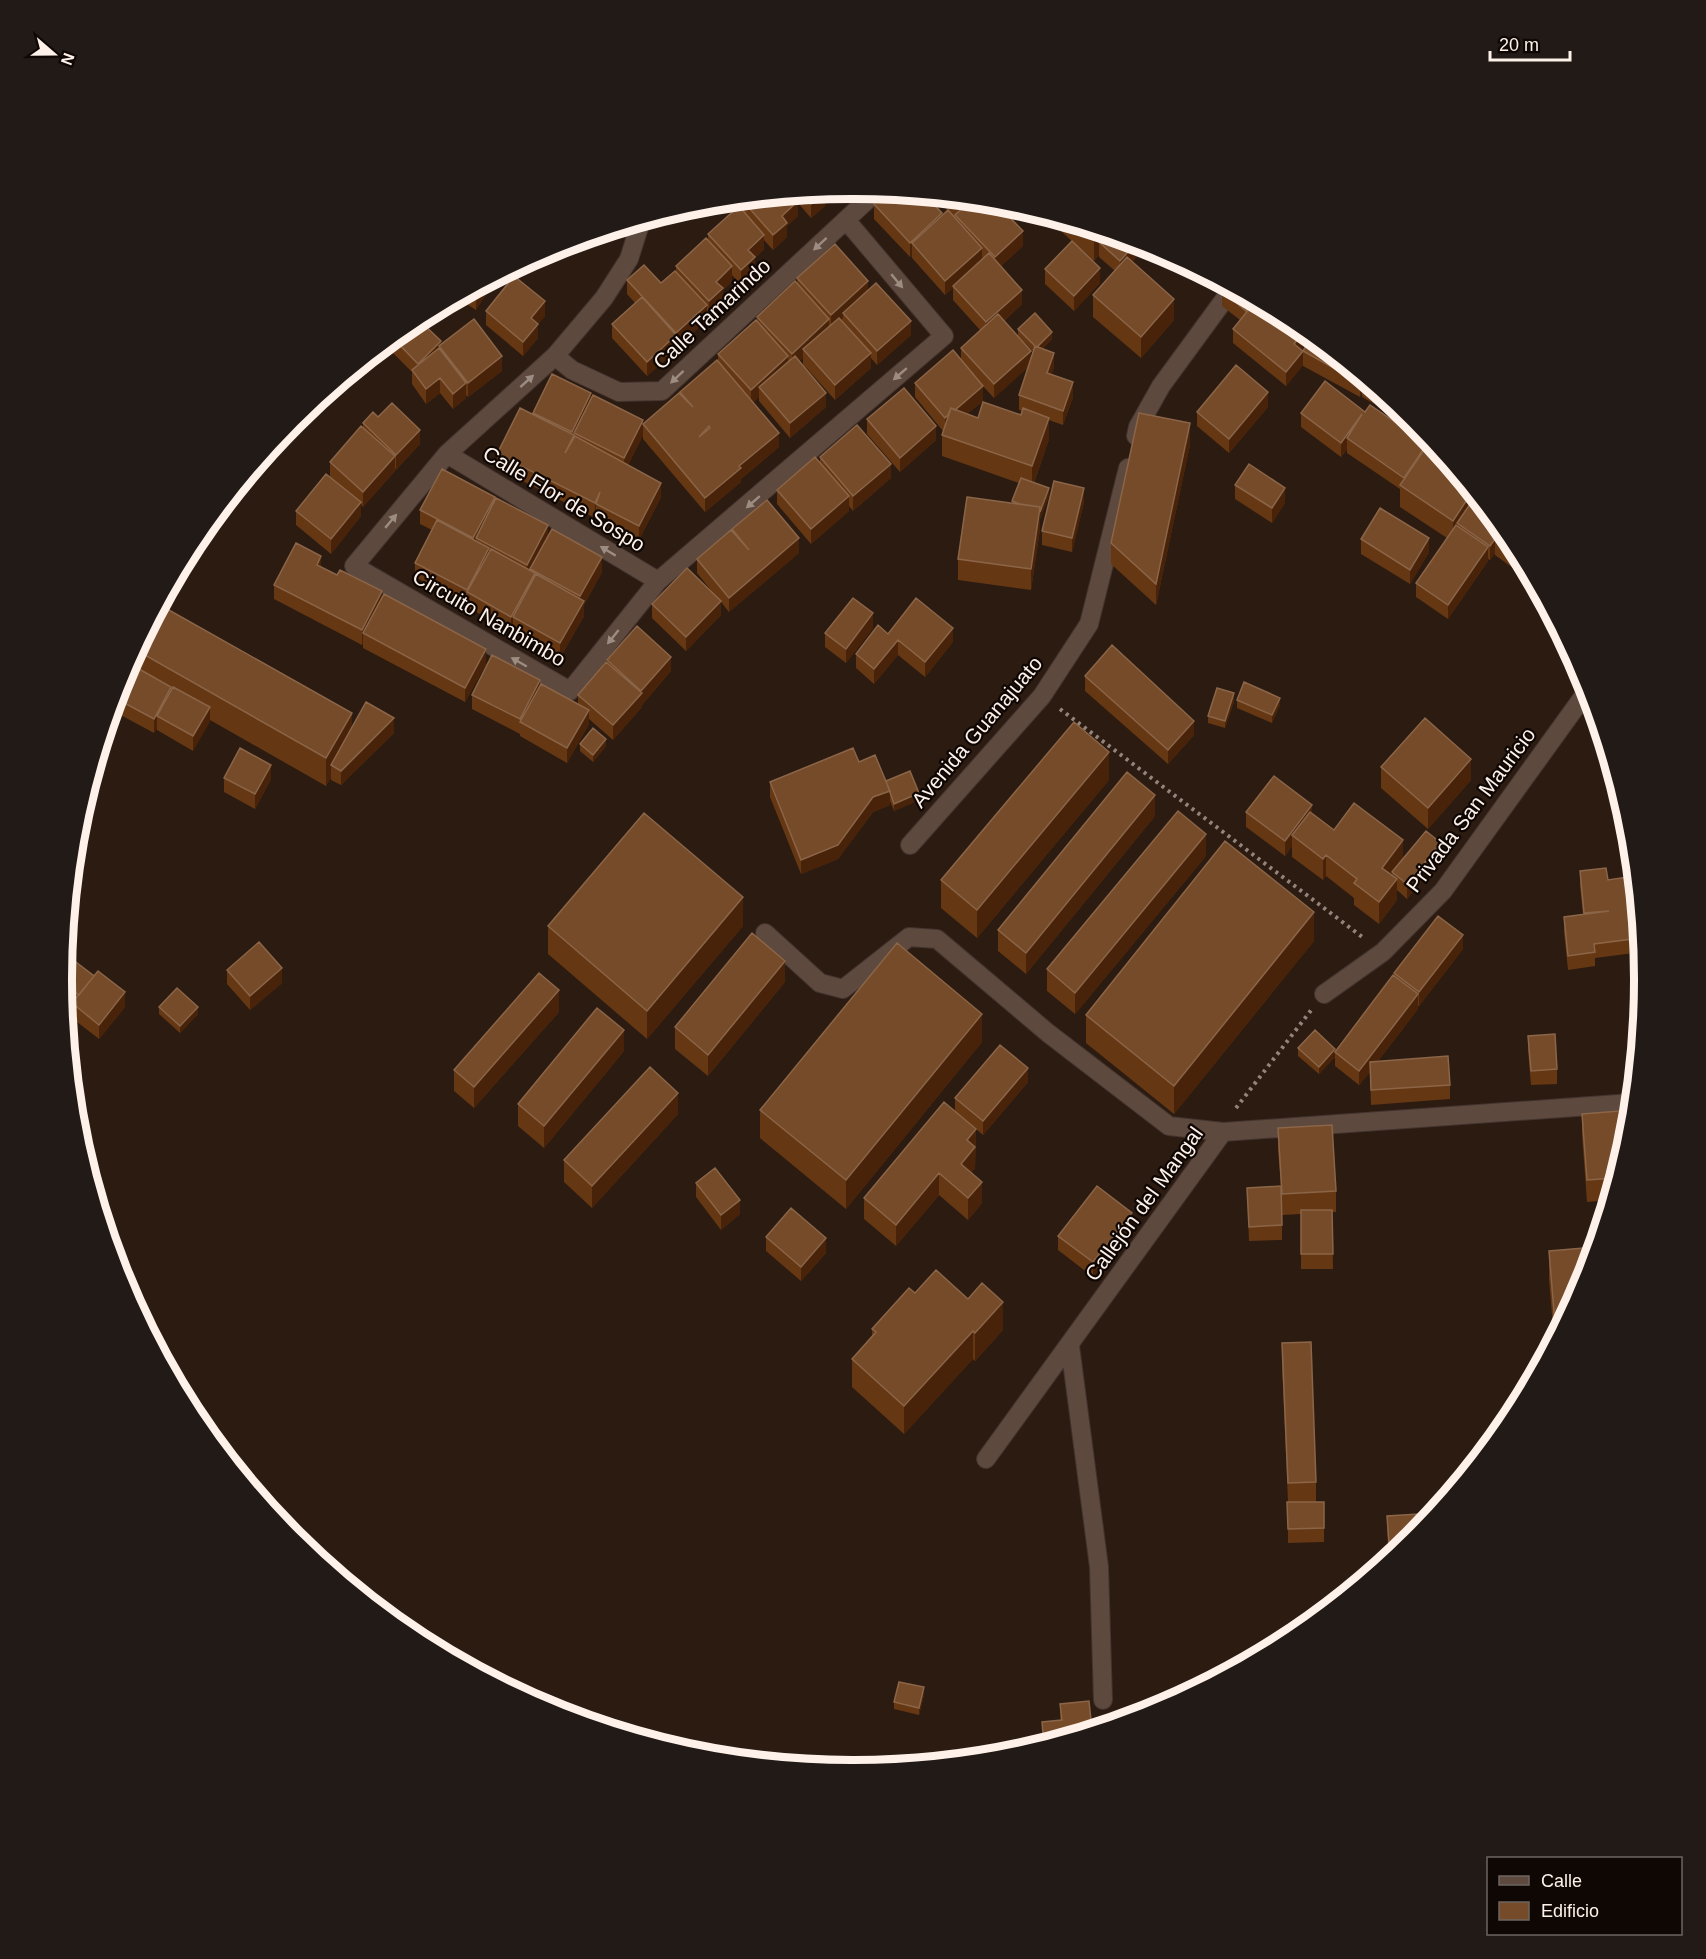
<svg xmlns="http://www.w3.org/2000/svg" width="1706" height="1959" font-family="Helvetica,sans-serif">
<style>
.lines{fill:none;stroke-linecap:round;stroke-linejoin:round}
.street-casing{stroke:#433430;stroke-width:20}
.path{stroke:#93847c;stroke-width:4;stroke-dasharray:3 4.5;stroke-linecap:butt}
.street{stroke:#5d493d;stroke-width:18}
.wall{fill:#653713;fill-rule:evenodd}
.shaded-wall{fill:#482309}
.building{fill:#764b2a;stroke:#8b6548;stroke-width:1.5;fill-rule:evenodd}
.oneway{fill:#9d8c82}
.labels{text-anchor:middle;stroke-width:4.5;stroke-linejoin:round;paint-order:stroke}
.street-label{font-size:21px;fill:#fdf1ea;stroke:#0f0704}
.rim{fill:none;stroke:#fdf1ea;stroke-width:8}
</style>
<rect width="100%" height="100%" fill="#2c1b11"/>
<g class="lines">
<!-- street casing -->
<g class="street-casing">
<path id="street" d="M641,221L629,259L604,298L555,356L447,454L354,566L570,691L658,581L944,336L846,220
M555,356L572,370L619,392L662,391L878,190
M1136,436L1138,427L1161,386L1232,289
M447,454L658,581
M910,845L1042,696L1089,624L1128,468
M765,933L820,983L843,989L909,937L937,939L1048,1033L1169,1126L1223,1132L1632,1103
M1324,994L1383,952L1443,891L1588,690
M1070,1346L1099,1567L1103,1700
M986,1459L1223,1132"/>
</g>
<!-- path -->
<path class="path" d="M1060,709L1365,939
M1236,1108L1312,1009"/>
<!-- street -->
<use href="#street" class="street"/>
</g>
<!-- wall -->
<path class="wall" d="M826,191L825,192V206L811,218L798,203V216L787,226V237L773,250L764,240V249L755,258V272L741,285L732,275V281L723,290V303L709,316L707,313V320L676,348V347V350L647,376L612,338V324L635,303L627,294V280L661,283L676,272V266L708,240V234L743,211V201L745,199Z
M935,196L995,202L1023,246L1001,266L1022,304L1004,321L1031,360L1034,352L1018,336V329L1052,339L1042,349L1054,367L1051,375L1073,397L1063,425L1049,420V439L1034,483L1049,496L1040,519V529L1031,590L958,580V559L1012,503L1019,483L942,456V435L943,431L915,397V383L961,360V348L980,330L953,300V288L945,295L912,258V256L910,257L874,219V204L942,216L948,211ZM1028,367L1019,395V410L1023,411L1021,415L978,418L967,414L983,401L980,383L994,398Z
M694,205L682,217L675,210Z
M1052,217L1147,245L1132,262L1174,320L1141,358L1093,317V295L1115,271L1099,257V255L1094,261L1052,223Z
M1045,269L1100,283L1074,311L1045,284Z
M797,278L868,290L911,335L877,365L871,358V368L835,400L803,364V358L799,361L826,407L790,438L759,401V397L753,402L779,447L741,479V482L705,512L643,439V435L628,465L661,497L639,540L596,518V515L595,518L497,468V454L533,414V413L591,398L643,424L680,394V392L718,362V354L757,322V317L797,284Z
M494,279V281L476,310L457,298Z
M1222,291L1256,313L1264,319L1307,333V343L1301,349L1303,365L1286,386L1233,343V329L1240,320L1222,306Z
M486,311L545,316L538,324V338L523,356L486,325Z
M414,321L441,345L502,371L468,397L466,395V398L453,409L440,393L426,404L412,384V372L386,346V343Z
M1311,337L1400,409L1396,416L1362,397V393L1360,397L1303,366V351Z
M1268,407L1229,453L1197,426V412Z
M1365,412L1427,444L1430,441L1511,540L1535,584L1495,555V553L1490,560L1488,559V561L1448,619L1416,597V583L1447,538L1400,507V489L1347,453V449L1341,457L1301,427V413Z
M378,417L420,444L396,470L395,468V471L363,507L361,504V516L331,554L296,525V511L330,476V462L363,428V423Z
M867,419L936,440L900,472L867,434Z
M1190,445L1156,605L1111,564V543Z
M820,457L891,478L853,511L849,506V511L811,544L777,504V490L820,463Z
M1235,485L1285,503L1272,523L1235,499Z
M495,501L602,572L584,605V616L560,658L513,631V628L511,631L467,607V604L415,577V563L432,530L420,524V510Z
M1084,502L1072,552L1042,545V531Z
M732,529L799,553L729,612L721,602V615L686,651L652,618V604L714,594L697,573V559L732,531Z
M1361,539L1429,552L1410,584L1361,554Z
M321,567L382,597L486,664L465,702L363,648V642L362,645L274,599V585Z
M160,605L352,729L394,733L341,785L331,780V777L326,786L210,720L193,751L157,730V728L154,733L115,712V699L127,674L124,672Z
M873,628L846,663L825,647V633Z
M888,634L953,642L925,677L898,655L874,684L856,668V654Z
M607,660L671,671L642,705V707L613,740L589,719V724L567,763L520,736V734L472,709V695L540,686L578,704V695L607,662Z
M1085,676L1194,735L1168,764L1085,691Z
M1237,700L1280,705L1272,723L1237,708Z
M1234,701L1225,728L1208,723V716Z
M580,744L606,746L593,762L580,751Z
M859,762L886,781L919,800L894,811L890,801V805L873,812L838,859L801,874L770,797V782Z
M1381,767L1471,780L1428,829L1381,788Z
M224,778L271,779L255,809L224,792Z
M1109,780L977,938L941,908V880Z
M1246,812L1312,813L1334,830L1403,859L1441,857L1407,899L1397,890V900L1379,924L1354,905V898L1326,876L1323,880L1292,857V846L1285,856L1246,827Z
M1155,816L1026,974L998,951V930Z
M1206,856L1075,1014L1047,991V969Z
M1580,871L1608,880L1634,876L1642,952L1595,958V966L1568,970L1564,932V917L1583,915L1580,886Z
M548,926H743L647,1039L548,954Z
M1314,941L1174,1114L1086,1043V1015Z
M1463,949L1419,1006H1418V1009L1378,1061L1450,1085V1099L1371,1105L1370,1072L1359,1085L1335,1066V1057L1319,1074L1298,1056V1048L1335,1051L1394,976V973Z
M227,970L282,983L250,1010L227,984Z
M62,979L125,1007L99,1039L72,1018V1003L75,1000L63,990Z
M785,982L708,1076L675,1049V1027Z
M159,1007L198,1014L180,1033L159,1014Z
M559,1012L474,1108L454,1091V1070Z
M1528,1036L1557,1069V1084L1531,1085L1528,1050Z
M982,1042L846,1209L760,1138V1110Z
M624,1051L544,1148L518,1126V1104Z
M1028,1082L983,1135L976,1129L975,1168L971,1173L982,1203L968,1220L939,1195L896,1246L864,1219V1198L955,1112V1098Z
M678,1114L592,1208L564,1182V1160Z
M1582,1114L1629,1134L1609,1200L1587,1202L1582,1135Z
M1278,1128L1336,1191V1212H1332L1333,1269H1301V1214L1282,1215V1240L1249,1241L1247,1188L1281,1186L1278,1149Z
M696,1183L740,1214L721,1230L696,1197Z
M1132,1227L1093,1277L1058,1250V1236Z
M766,1237L826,1253L801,1281L766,1251Z
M1549,1251L1584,1283L1554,1339L1549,1279Z
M915,1293L1003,1330L975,1361L973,1359L904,1434L852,1387V1359L872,1337V1329Z
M1282,1343L1316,1482V1502H1324V1542L1288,1543V1502L1282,1365Z
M1387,1516L1412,1539L1389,1559L1387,1530Z
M924,1695L919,1715L894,1709V1702Z
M1060,1704L1092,1730L1043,1745L1042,1722L1060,1720Z"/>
<!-- shaded-wall -->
<path class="shaded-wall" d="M819,191H826L825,192V206L811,218V204Z
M967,199L981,201L958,218V207Z
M798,201V216L787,226V237L773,250V235L782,216Z
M694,205L682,217V208Z
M942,213V227L912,243V256L910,257V243Z
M1023,231V246L995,272V257Z
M1101,232L1116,236L1099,242V255L1094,261V240Z
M764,235V249L755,258V272L741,285V270L748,250Z
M1137,242L1147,245L1120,276V261Z
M982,248V262L953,286V288L945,295V281Z
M732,266V281L723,290V303L709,316V301L716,282Z
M1100,268V283L1074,311V296Z
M494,279V281L476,310V295L483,284Z
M868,281V296L843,313V318L831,330V315Z
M1022,290V304L986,337V322Z
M1174,299V320L1141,358V337Z
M545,301V316L538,324V338L523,356V342L531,318Z
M1254,301L1262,305L1246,325V311Z
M707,305V320L676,348V333Z
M829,319V333L803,349V358L792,368V354Z
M911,321V335L877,365V351Z
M1305,331L1307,333V343L1294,358V344Z
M1052,332V339L1036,355V347Z
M676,335V350L647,376V362Z
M441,341V347L439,346V357L418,378V364Z
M1031,351V365L994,398V384Z
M1303,351V365L1286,386V372Z
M871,353V368L835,400V385Z
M1054,353V367L1047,388V373Z
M502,356V371L468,397V383Z
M788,356V371L759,387V397L751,405V390Z
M440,378V393L426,404V389Z
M1362,378L1368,383L1362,382V393L1360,397V383Z
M1073,382V397L1063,425V411Z
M466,383V398L453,409V394Z
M983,386V401L945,432V418Z
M1268,392V407L1229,453V439Z
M591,393V408L574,433V450L565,453L572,438V432Z
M826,393V407L790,438V423Z
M1396,406L1400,409L1396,416Z
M1362,414L1347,438V449L1341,457V443Z
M1049,418V439L1032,488V466Z
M643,420V435L624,473V458Z
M1190,423V445L1156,605V584Z
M936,426V440L900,472V458Z
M420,430V444L396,470V455Z
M779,433V447L741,479V482L705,512V498L739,466Z
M395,456V471L363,507V492Z
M891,464V478L853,511V496Z
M661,483V497L639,540V526Z
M1049,488V496L1040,519V512Z
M1084,488V502L1072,552V538Z
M1285,488V503L1272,523V508Z
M600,492L596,504V515L595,518V503Z
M1472,492L1476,497V508L1457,523V536L1453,542V521Z
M849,496V511L811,544V529Z
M495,497V511L476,538V548L473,552V538Z
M361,502V516L331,554V539Z
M1040,507V529L1031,590V569Z
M548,525V539L530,569V573L527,580V565Z
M799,538V553L729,612V598Z
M1429,538V552L1410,584V570Z
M1495,539V553L1490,560V546Z
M1488,547V561L1448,619V605Z
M489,548V563L467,592V604V590Z
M321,556V571L317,565Z
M602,557V572L584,605V616L560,658V643L580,607V596Z
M535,573V588L513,617V628L511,631V617Z
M382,591V606L363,633V642L362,645V630Z
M721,601V615L686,651V637Z
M873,613V628L846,663V649Z
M953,628V642L925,677V662Z
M898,640V655L874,684V669Z
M486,649V664L465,702V688Z
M671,657V671L642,705V707L613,740V725L641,693V691Z
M540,680V694L520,722V719Z
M171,687V701L157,716V728L154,733V719Z
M1234,693V701L1225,728V721Z
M1280,698V705L1272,723V715Z
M210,707V722L193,751V736Z
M589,710V724L567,763V748Z
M352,713V741L331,765V777L326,786V758Z
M394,718V733L341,785V771Z
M1194,721V735L1168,764V750Z
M606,739V746L593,762V755Z
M1109,752V780L977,938V910Z
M1471,759V780L1428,829V808Z
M271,765V779L255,809V794Z
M890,791V805L873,812L838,859L801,874V860L873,797Z
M919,793V800L894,811V804Z
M1155,795V816L1026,974V953Z
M1312,805V819L1292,835V846L1285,856V841Z
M1206,834V856L1075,1014V993Z
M1403,840V862L1392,872V876L1382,868Z
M1441,843V857L1407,899V884Z
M1326,855V876L1323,880V859Z
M1397,879V900L1379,924V902Z
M743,897V926L647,1039V1011Z
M70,905V927L66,932L69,907Z
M1314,912V941L1174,1114V1086Z
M1463,935V949L1419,1006V992Z
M785,961V982L708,1076V1055Z
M282,968V983L250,1010V996Z
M559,990V1012L474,1108V1087Z
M125,992V1007L99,1039V1025Z
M1418,994V1009L1370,1071V1062V1072L1359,1085V1071Z
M198,1007V1014L180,1033V1026Z
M982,1014V1042L846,1209V1180Z
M624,1030V1051L544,1148V1126Z
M1335,1049V1057L1319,1074V1067Z
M1028,1068V1082L983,1135V1121Z
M678,1093V1114L592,1208V1186Z
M976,1129L975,1168L961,1185V1164L967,1140Z
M939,1173V1195L896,1246V1225Z
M982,1182V1203L968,1220V1198Z
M740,1200V1214L721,1230V1215Z
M1132,1213V1227L1093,1277V1262Z
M826,1238V1253L801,1281V1267Z
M1003,1302V1330L975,1361V1333Z
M973,1331V1359L904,1434V1406Z
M924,1687V1695L919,1715V1708Z"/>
<!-- building -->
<path class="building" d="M825,191L811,204L802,193Z
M887,191L925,195L942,213L910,243L874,204Z
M792,194L798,201L782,216L787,223L773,235L743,201L745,199Z
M950,198L967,199L958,207Z
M971,200L995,202L1023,231L995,257L955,215Z
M739,206L764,235L748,250L755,257L741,270L708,234Z
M948,210L982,248L945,281L912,243Z
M1077,224L1101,232L1094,240Z
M1107,234L1137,242L1120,261L1099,242Z
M706,238L732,266L716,282L723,288L709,301L676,266Z
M1072,241L1100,268L1074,296L1045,269Z
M835,244L868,281L831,315L797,278Z
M989,253L1022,290L986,322L953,286Z
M1127,257L1174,299L1141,337L1093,295Z
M644,265L661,283L675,271L707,305L676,333L627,280Z
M514,276L545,301L531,318L538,324L523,342L486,311Z
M795,281L829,319L792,354L757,317Z
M876,283L911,321L877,351L843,313Z
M483,284L476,295L470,291Z
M1226,286L1254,301L1246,311L1222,291Z
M642,297L676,335L647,362L612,324Z
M1250,308L1264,319L1271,310L1293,322L1305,331L1294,344L1303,351L1286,372L1233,329Z
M1035,313L1052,332L1037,347L1035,346L1018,329Z
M998,314L1031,351L994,384L961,348Z
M839,318L871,353L835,385L803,349Z
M418,319L441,341L418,364L393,338L414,321Z
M474,319L502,356L468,383L439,346Z
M756,320L788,356L751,390L718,354Z
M1311,337L1362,378L1360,383L1303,351Z
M1035,346L1054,353L1047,373L1073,382L1063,411L1019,395Z
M439,348L466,383L453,394L440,378L426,389L412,370Z
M953,350L983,386L955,410L951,408L948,415L945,418L915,383Z
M795,356L826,393L790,423L759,387Z
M717,360L779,433L739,466L741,468L705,498L643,424L679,393L693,407L680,392ZM709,426L710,428L699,437Z
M1236,365L1268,392L1229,439L1197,412Z
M552,374L591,393L572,432L533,413Z
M1364,380L1379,392L1362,382Z
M1325,381L1365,412L1370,405L1427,444L1404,478L1347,438L1362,414L1341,443L1301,413Z
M904,388L936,426L900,458L867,419Z
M593,395L643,420L624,458L574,433Z
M983,402L1021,415L1023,408L1049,418L1032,466L942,435L951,408L978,418Z
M392,403L420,430L396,455L363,423L373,412L378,417Z
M520,408L574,435L565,453L575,436L661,483L639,526L596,504L600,492L595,503L497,454Z
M1139,413L1190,423L1156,584L1111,543Z
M857,425L891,464L853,496L820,457Z
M361,426L395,456L363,492L330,462Z
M1430,441L1472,492L1453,521L1400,485Z
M815,457L849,496L811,529L777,490Z
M1249,464L1285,488L1272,508L1235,485Z
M442,469L495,497L473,538L420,510Z
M326,474L361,502L331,539L296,511Z
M1021,478L1049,488L1040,512V507L1020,504L1012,501Z
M1054,481L1084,488L1072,538L1042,531Z
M967,497L1040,507L1031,569L958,559Z
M1475,497L1478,499L1500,526L1495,534V539L1490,546L1457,523Z
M496,498L548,525L527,565L476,538Z
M767,500L799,538L729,598L697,559L731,530L749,550L732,529Z
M1380,508L1429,538L1410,570L1361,539Z
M437,520L489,548L467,590L415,563Z
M1456,525L1488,547L1448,605L1416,583Z
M1500,526L1511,540L1516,549L1495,534Z
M552,529L602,557L580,596L530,569Z
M296,543L321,556L317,565L337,575L340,570L382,591L362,630L274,585Z
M491,549L535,573L511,617L467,592Z
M687,568L721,601L686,637L652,604Z
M536,574L584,601L560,643L513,617Z
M384,594L486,649L465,688L363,633Z
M853,598L873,613L846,649L825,633Z
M916,598L953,628L925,662L898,640L874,669L856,654L878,625L888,634Z
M160,605L352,713L326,758L136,650Z
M637,626L671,657L641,691L607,660Z
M1112,645L1194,721L1168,750L1085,676Z
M492,655L540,680L520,719L472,695Z
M606,662L642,693L613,725L578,695Z
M132,665L171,687L154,719L115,698Z
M1244,682L1280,698L1272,715L1237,700Z
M541,684L589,710L567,748L520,722Z
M173,687L210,707L193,736L157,716Z
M1217,688L1234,693L1225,721L1208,716Z
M366,702L394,718L341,771L331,765Z
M1425,718L1471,759L1428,808L1381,767Z
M1074,722L1109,752L977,910L941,880Z
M593,728L606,739L593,755L580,744Z
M240,748L271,765L255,794L224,778Z
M853,748L859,762L875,755L890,791L873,797L838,845L801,860L770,782Z
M910,771L919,793L894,804L886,781Z
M1127,772L1155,795L1026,953L998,930Z
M1274,776L1312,805L1285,841L1246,812Z
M1354,803L1403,840L1382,868L1397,879L1379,902L1354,883L1357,879L1326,855L1323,859L1292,835L1310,812L1334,830Z
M1178,811L1206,834L1075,993L1047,969Z
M644,813L743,897L647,1011L548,926Z
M1426,831L1441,843L1407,884L1392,872Z
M1225,841L1314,912L1174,1086L1086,1015Z
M1606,868L1608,880L1634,876L1640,938L1594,944L1595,952L1568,956L1564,917L1609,911L1584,913L1580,871Z
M1438,916L1463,935L1419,992L1394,973Z
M752,933L785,961L708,1055L675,1027Z
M259,942L282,968L250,996L227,970Z
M897,943L982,1014L846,1180L760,1110Z
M72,959L94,976L79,995L62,983V972Z
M98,971L125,992L99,1025L72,1003Z
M539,973L559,990L474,1087L454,1070Z
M1393,975L1418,994L1359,1071L1335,1052Z
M177,988L198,1007L180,1026L159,1007Z
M597,1008L624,1030L544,1126L518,1104Z
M1315,1030L1335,1049L1319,1067L1298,1048Z
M1555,1034L1557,1069L1531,1071L1528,1036Z
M1000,1045L1028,1068L983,1121L955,1098Z
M1448,1056L1450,1085L1371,1090L1370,1062Z
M650,1067L678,1093L592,1186L564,1160Z
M944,1102L976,1129L967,1140L975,1147L961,1164L982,1182L968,1198L939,1173L896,1225L864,1198Z
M1632,1110L1629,1134L1616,1178L1587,1180L1582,1114Z
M1332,1125L1336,1191L1282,1194L1278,1128Z
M715,1168L740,1200L721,1215L696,1183Z
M1097,1186L1132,1213L1093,1262L1058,1236Z
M1281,1186L1282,1225L1249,1227L1247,1188Z
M791,1208L826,1238L801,1267L766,1237Z
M1301,1210H1332L1333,1254H1301Z
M1595,1247L1584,1283L1556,1336L1549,1251Z
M936,1270L968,1299L982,1283L1003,1302L975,1333L973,1331L904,1406L852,1359L876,1332L872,1329L909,1288L915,1293Z
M1311,1342L1316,1482L1288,1483L1282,1343Z
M1287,1502H1324V1528L1288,1529Z
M1434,1513L1412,1539L1393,1556H1390L1387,1516Z
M899,1682L924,1687L919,1708L894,1702Z
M1089,1701L1092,1730L1044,1745L1042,1722L1062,1720L1060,1704Z"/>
<!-- one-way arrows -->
<defs><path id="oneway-solid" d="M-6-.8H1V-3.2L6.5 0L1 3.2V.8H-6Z" transform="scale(1.5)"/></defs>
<g class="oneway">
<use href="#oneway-solid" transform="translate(820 244) rotate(137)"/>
<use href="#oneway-solid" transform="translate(897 281) rotate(50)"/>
<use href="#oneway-solid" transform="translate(900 374) rotate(139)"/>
<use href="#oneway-solid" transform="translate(677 377) rotate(137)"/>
<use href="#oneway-solid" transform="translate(527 381) rotate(-42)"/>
<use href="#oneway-solid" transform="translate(753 502) rotate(139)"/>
<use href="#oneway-solid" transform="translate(391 521) rotate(-50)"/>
<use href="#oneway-solid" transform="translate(608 551) rotate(-149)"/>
<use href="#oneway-solid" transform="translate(613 637) rotate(129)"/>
<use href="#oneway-solid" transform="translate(519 662) rotate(-150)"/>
</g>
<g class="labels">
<!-- street labels -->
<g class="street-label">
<text transform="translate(712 314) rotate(-43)" y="7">Calle Tamarindo</text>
<text transform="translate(564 499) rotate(31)" y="7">Calle Flor de Sospo</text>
<text transform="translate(489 618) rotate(30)" y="7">Circuito Nanbimbo</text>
<text transform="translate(977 732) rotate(-50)" y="7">Avenida Guanajuato</text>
<text transform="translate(1471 810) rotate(-53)" y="7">Privada San Mauricio</text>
<text transform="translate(1144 1204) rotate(-54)" y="7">Callejón del Mangal</text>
</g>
</g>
<!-- crop -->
<path d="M0 0H1706V1959H0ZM852 199H854A780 780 0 0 1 1634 979V980A780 780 0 0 1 854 1760H852A780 780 0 0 1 72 980V979A780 780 0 0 1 852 199Z" fill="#221a16" fill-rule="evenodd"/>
<path class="rim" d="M852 199H854A780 780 0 0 1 1634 979V980A780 780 0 0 1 854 1760H852A780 780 0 0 1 72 980V979A780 780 0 0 1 852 199Z"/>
<!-- legend -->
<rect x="1487" y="1857" width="195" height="78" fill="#0f0704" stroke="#6e6560" stroke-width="1.5"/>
<rect x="1499" y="1876" width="30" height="9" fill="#5d493d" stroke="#6e6560" stroke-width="1.5"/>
<text x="1541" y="1887" font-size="18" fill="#fdf1ea">Calle</text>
<rect x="1499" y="1902" width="30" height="18" fill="#764b2a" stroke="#6e6560" stroke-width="1.5"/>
<text x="1541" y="1917" font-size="18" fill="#fdf1ea">Edificio</text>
<!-- north arrow -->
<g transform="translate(54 54) rotate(110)" stroke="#0f0704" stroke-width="4.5" paint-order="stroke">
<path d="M0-4.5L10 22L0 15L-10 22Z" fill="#fdf1ea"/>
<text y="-9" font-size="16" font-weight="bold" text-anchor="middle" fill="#fdf1ea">N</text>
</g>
<!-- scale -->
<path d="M1490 51v9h80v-9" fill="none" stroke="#fdf1ea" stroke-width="3"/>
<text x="1499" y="51" font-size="18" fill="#fdf1ea" stroke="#0f0704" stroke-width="4.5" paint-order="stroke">20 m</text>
</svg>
